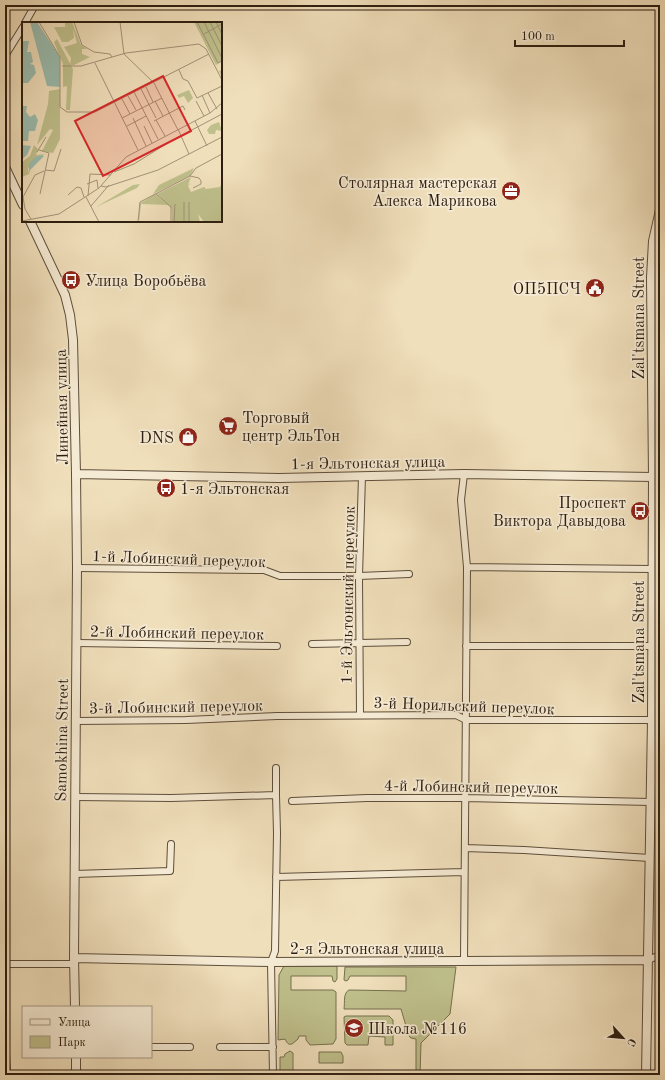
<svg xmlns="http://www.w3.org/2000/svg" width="665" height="1080" font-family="'Old Standard TT',serif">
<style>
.green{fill:#bfc08c;stroke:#766f4e}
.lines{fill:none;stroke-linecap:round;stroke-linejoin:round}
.minor-casing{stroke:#5e4e3b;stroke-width:8}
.tertiary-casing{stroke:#5e4e3b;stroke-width:10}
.minor{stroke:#f5ead3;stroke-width:6}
.tertiary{stroke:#f5ead3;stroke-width:8}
.labels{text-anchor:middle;stroke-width:3.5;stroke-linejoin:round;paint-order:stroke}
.poi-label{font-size:16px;fill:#2e1e10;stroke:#f5ead3;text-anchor:end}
.street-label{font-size:16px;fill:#2e1e10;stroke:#f5ead3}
.inset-road{fill:none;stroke:#a29277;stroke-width:1}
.view{fill:#d62828;fill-opacity:0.15;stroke:#d62828;stroke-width:2}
.inset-edge{fill:none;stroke:#2e1e10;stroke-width:2}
</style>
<rect width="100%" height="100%" fill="#f0dfbb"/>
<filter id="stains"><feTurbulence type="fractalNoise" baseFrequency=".005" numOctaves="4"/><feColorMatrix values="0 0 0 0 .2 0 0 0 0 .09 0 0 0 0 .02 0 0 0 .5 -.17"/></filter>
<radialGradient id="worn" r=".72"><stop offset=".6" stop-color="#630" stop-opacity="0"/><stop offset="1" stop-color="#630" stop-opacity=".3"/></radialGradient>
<!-- green -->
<path class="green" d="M284,966H337V979L335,982L333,981L332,976H291V990H333L336,992V1039L333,1044L310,1045L306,1040V1036H299L298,1039L292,1044C288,1045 287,1043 285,1039L278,1040L279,975Z
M345,967H456L450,1014L421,1043L420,1075H416V1039L411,1038L409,1036L401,1009H344C345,1002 343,993 349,990L406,991V976H350L348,980L346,981L344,980Z
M346,1016H389L393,1020V1045H385V1037L369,1036L368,1045H347L345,1043L344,1017Z
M290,1051L293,1053V1075H280V1057H284L285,1054Z
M319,1052H341L343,1056V1063H319Z"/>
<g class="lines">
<!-- minor casing -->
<g class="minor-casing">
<path id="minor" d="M25,23L35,5
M5,56L23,27
M467,567L652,569
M77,568L264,570L280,576H359L409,574
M77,643L277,646
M312,644L407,642
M466,646H652
M360,715L359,576L362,476
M75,721L186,720L277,716L456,715L466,720H652
M75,797L171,798L276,795
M292,801L367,798H465L651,802
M465,848L524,850L650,858
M74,874L170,871L171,844
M276,877L464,872
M648,960L660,955
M464,961L467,567L461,500L464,474
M5,964H74
M5,1034L7,1075
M151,1047H190
M220,1047H273
M273,1075L271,962L275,951L277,833L276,795V768"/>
</g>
<!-- tertiary casing -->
<g class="tertiary-casing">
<path id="tertiary" d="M5,167L23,205
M30,221L65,295L70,315L73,340L76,474L77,568L74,958L75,1007
M76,474L279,478L464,474L653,477
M74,958L271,962L648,960
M76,1075V1057
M646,1075L652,720L653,477L651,278L653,241L660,210"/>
</g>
<!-- minor -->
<use href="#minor" class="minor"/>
<!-- tertiary -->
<use href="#tertiary" class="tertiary"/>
</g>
<!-- icons -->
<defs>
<g id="office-disc" transform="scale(1)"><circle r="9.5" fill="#8f2418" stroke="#f5ead3"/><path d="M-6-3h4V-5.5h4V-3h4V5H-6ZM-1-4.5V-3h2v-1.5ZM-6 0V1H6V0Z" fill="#fff"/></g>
<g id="bus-disc" transform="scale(1)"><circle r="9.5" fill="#8f2418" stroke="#f5ead3"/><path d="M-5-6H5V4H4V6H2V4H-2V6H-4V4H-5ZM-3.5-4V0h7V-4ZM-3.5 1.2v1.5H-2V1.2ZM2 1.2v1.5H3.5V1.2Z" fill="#fff"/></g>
<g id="civic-disc" transform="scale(1)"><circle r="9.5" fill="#8f2418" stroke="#f5ead3"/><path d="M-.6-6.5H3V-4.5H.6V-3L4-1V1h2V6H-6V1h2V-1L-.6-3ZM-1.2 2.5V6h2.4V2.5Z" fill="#fff"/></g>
<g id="supermarket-disc" transform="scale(1)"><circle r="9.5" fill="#8f2418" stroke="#f5ead3"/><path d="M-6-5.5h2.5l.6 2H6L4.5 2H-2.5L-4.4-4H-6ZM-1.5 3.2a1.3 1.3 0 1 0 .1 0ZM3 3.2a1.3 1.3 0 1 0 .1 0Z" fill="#fff"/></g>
<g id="shop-disc" transform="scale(1)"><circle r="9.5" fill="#8f2418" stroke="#f5ead3"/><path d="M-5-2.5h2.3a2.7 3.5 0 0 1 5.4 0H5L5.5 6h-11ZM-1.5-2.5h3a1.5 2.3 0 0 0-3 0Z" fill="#fff"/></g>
<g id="school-disc" transform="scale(1)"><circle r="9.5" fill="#8f2418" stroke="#f5ead3"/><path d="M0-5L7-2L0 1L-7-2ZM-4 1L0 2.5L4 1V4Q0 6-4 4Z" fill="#fff"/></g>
</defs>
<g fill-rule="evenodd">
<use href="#office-disc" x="511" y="191"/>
<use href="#bus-disc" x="71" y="280"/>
<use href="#civic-disc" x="595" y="288"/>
<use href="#supermarket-disc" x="228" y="426"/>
<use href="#shop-disc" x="188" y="437"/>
<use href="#bus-disc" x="166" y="488"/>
<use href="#bus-disc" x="640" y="511"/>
<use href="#school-disc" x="354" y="1028"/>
</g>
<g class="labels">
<!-- poi labels -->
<g class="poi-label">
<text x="497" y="188">Столярная мастерская<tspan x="497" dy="18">Алекса Марикова</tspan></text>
<text x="85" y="286" text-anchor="start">Улица Воробьёва</text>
<text x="581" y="294">ОП5ПСЧ</text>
<text x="242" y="423" text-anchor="start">Торговый<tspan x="242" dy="18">центр ЭльТон</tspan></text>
<text x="174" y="443">DNS</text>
<text x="180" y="494" text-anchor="start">1-я Эльтонская</text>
<text x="626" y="508">Проспект<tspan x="626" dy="18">Виктора Давыдова</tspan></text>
<text x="368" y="1034" text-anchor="start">Школа №116</text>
</g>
<!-- street labels -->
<g class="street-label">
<text transform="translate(638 318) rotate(-90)" y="6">Zal'tsmana Street</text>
<text transform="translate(61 407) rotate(-91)" y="6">Линейная улица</text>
<text transform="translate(368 462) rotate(-1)" y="6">1-я Эльтонская улица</text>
<text transform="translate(179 558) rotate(2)" y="6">1-й Лобинский переулок</text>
<text transform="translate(347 595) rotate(-89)" y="6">1-й Эльтонский переулок</text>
<text transform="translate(177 632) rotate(1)" y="6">2-й Лобинский переулок</text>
<text transform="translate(638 642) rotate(-90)" y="6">Zal'tsmana Street</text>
<text transform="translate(464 705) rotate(2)" y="6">3-й Норильский переулок</text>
<text transform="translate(176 706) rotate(-1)" y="6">3-й Лобинский переулок</text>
<text transform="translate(61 740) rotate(-89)" y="6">Samokhina Street</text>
<text transform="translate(471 786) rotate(1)" y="6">4-й Лобинский переулок</text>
<text x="367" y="954">2-я Эльтонская улица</text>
</g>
</g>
<!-- overview -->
<g transform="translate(22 22)">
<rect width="200" height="200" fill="#f0dfbb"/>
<path d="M43,0H50L59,23L65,27H60V32L68,35L52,43H48L49,36L42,25L55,21L51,6L52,16L46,20H40L32,5H43ZM172,0H200V39L194,43L197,49L200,48V55ZM35,17L51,47L48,88H44L45,64L41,65V42L32,20ZM38,67V117L31,131L20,129L31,108L28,107L15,123L26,82L27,69ZM167,68L171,76L166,81L162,74L157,76L155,73ZM197,100L200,109L194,108L193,112H187L185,108L189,103ZM12,123L16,127L14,133L24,132L13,135L6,147L7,152L0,155V140L8,134ZM172,146L168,154L131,172L137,163ZM169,155L166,163L169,161L166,164L169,170L182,165L184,167L198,165L200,161V200H182L176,192L178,200H150V187L135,172ZM118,162L115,166L74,185L111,163ZM133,172L146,183L119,182L117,200V182Z" fill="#bfc08c"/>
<path d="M8,0H15L38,35V65L25,64ZM0,19H7L5,30H9L11,40L8,42L12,43L14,51L6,61H0ZM0,84H5L4,90L8,95L13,92L16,98L13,109H7L6,119H0ZM0,123L9,124L5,133L0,137ZM20,133L22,134L8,148L7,152V142L13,135Z" fill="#9abdb0"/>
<path class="inset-road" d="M17,0L38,35V85L45,90H73L187,32M52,0L60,23L72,30L88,32L90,35M98,0L102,32L132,61L156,108M175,0L196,41L200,39M182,0L200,36M188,0L200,24M194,0L200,12M182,12L200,2M73,41L116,128M40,44H59L104,31L177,22L184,27L200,58M157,48L161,57L166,59L175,76L200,64M124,65L131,80M119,67L134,96M112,70L136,117M186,71L195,87M180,73L188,91M106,74L114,88M100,77L108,92M133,79L141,94M174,79L182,94M100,96L140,76M111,96L124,124M134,98L143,114M132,99L161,84L163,88M173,99L185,124M105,104L124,94M122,104L130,121M156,107L167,132M17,128L27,131L18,172M15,130L24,115M23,148L32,149L39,127M92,150L112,142L149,119L200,92M168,154L177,156L179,159V162L171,166M65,162L75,158L76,166M79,164L84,165L136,148L200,115M134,172L149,185V200M46,173L55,165L59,166L62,175M66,174L68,152L89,153M64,175L77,200M69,184L87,163M9,197L3,187L1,175L13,153L22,149M0,199L37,192L77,166L104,135L188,91L200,81M116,200L118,180L168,154L174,146L200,132M152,200L153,182M162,200V180M167,200V180"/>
<path class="view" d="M141,54L169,109L81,154L53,99Z"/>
<rect width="200" height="200" class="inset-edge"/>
</g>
<!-- margin -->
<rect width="665" height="1080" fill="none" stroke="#f0dfbb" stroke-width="20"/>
<rect x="6" y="6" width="653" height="1068" fill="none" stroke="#2e1e10" stroke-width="2"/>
<rect x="10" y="10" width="645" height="1060" fill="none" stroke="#2e1e10"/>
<!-- legend -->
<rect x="22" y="1006" width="130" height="52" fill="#f5ead3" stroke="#a59885"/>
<rect x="30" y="1019" width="20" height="6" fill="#f5ead3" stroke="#a59885"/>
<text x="58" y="1026" font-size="12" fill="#2e1e10">Улица</text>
<rect x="30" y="1036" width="20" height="12" fill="#bfc08c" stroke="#a59885"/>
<text x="58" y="1046" font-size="12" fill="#2e1e10">Парк</text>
<!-- north arrow -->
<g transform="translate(623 1038) rotate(117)" stroke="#f5ead3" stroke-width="3" paint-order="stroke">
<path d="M0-3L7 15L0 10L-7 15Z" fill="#2e1e10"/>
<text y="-6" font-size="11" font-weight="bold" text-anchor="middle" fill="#2e1e10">С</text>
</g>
<!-- scale -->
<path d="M515 40v6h109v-6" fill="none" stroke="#2e1e10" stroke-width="2"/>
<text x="521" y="40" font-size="12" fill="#2e1e10" stroke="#f5ead3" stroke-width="3" paint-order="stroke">100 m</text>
<rect width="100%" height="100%" filter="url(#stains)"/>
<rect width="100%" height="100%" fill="url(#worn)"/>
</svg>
